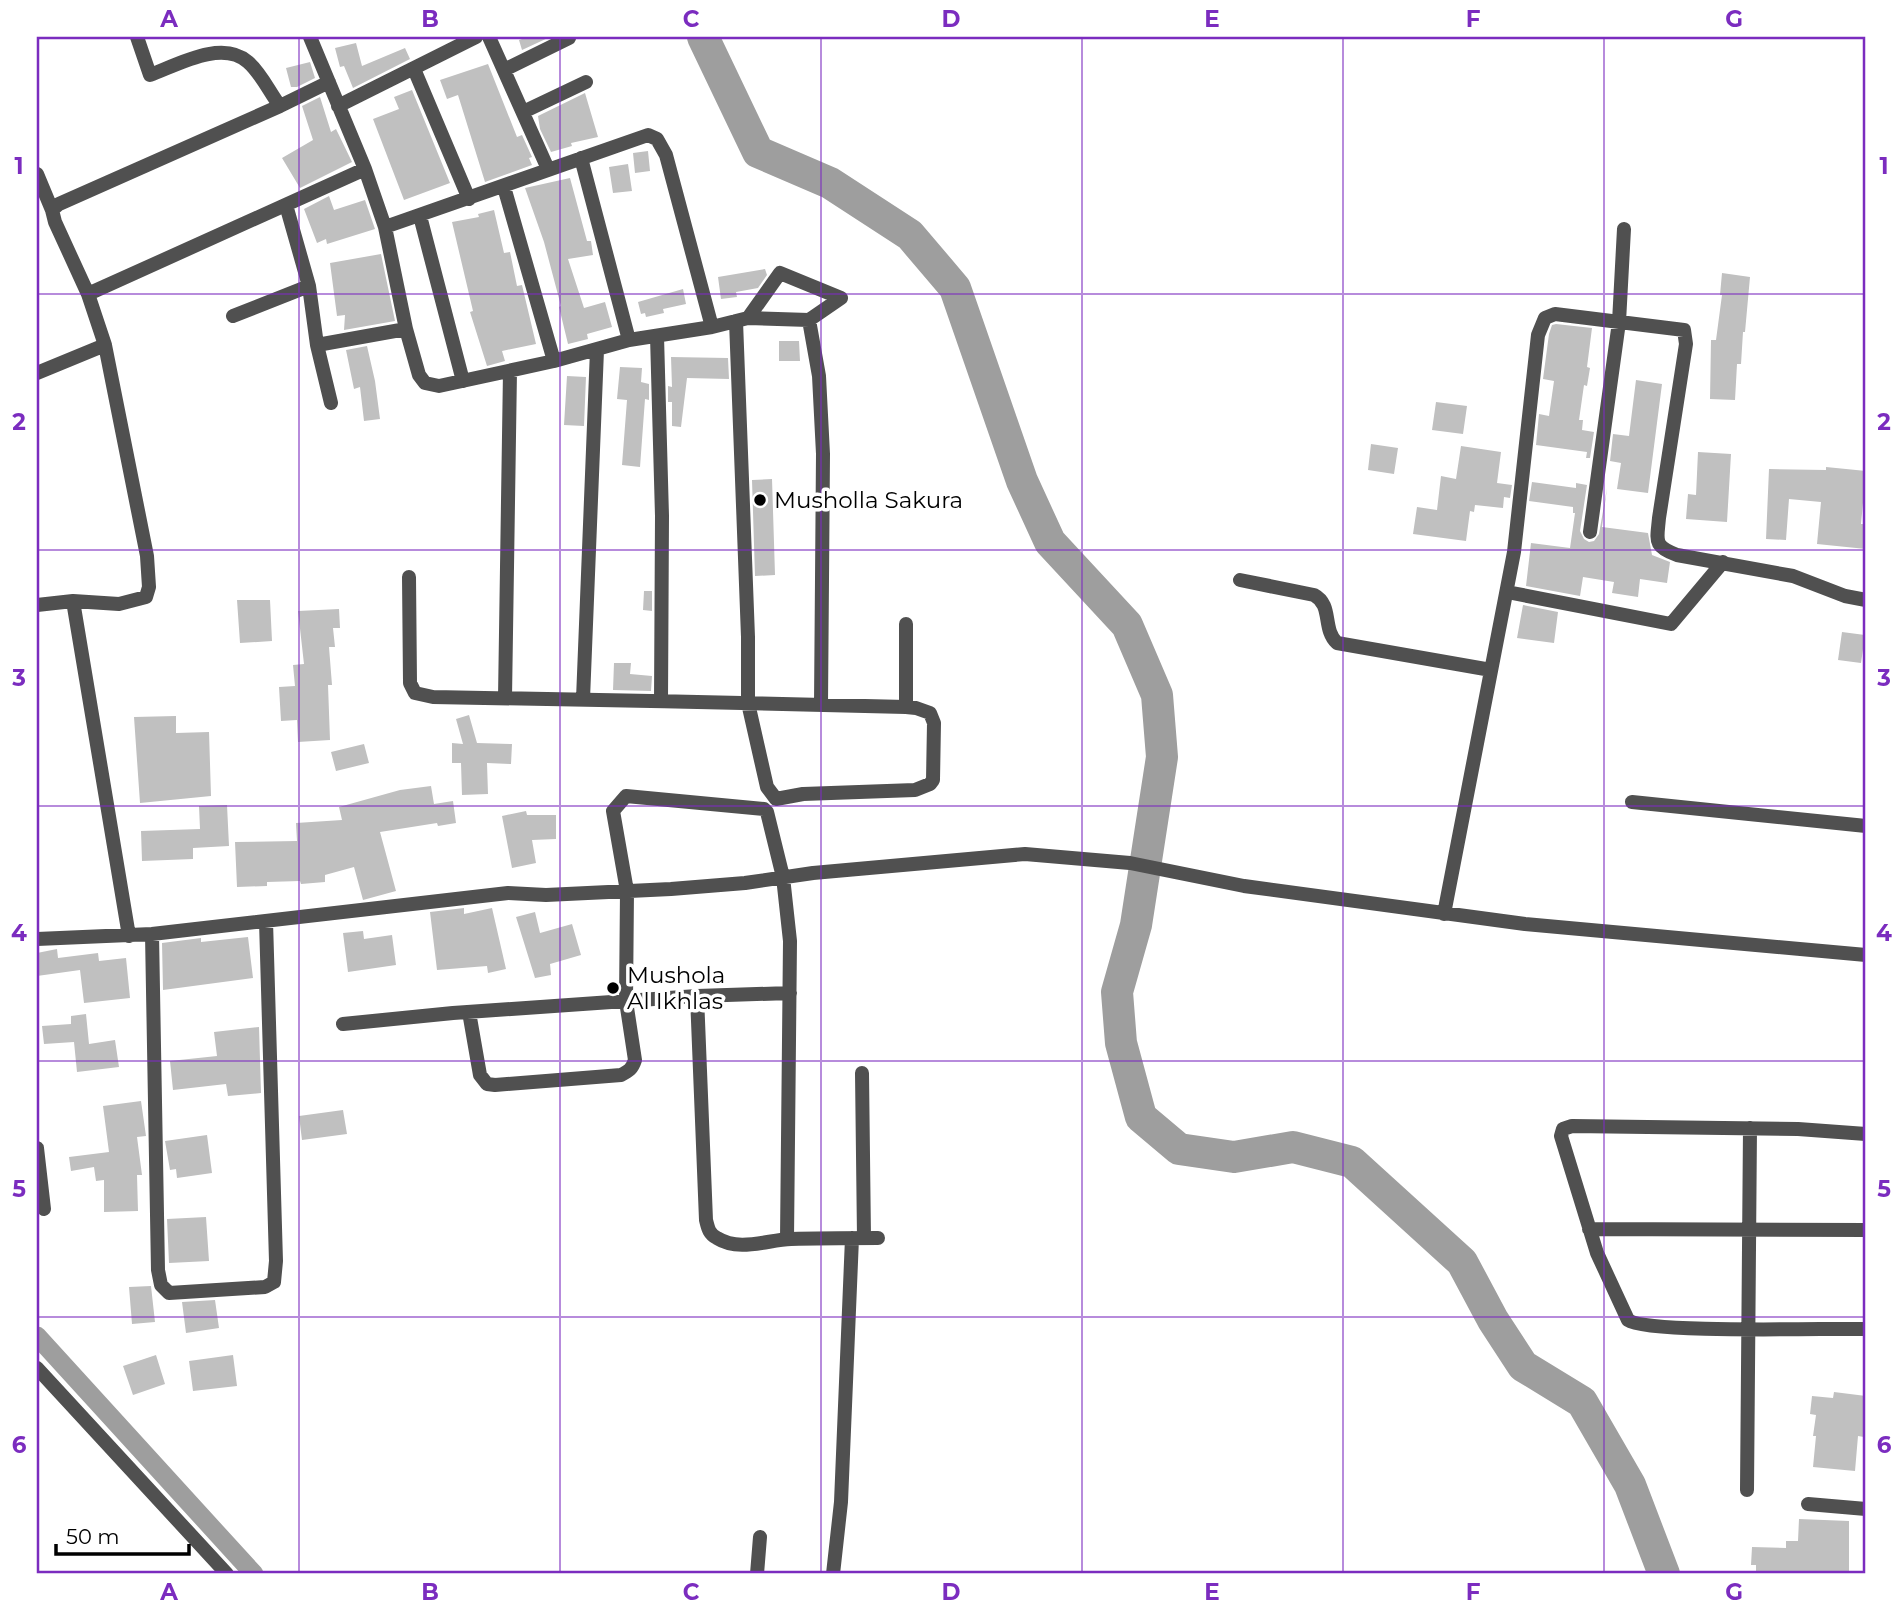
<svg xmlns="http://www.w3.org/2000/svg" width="1903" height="1611" font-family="Montserrat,sans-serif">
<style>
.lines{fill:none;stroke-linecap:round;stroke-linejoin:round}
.canal{stroke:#9e9e9e;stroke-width:19}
.river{stroke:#9e9e9e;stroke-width:32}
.building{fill:#c0c0c0}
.street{stroke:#505050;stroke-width:14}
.grid{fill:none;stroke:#7b2cbf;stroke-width:2;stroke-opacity:0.55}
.poi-dot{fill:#000;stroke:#fff;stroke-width:2.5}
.labels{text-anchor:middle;stroke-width:7;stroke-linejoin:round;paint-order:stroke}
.poi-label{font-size:23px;fill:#000;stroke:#fff;text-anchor:start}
.neatline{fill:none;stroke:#7b2cbf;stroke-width:2.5}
.grid-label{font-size:23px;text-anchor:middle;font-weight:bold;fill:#7b2cbf}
</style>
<rect width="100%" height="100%" fill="#fff"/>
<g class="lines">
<!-- canal -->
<path class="canal" d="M37,1336L254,1574"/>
<!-- river -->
<path class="river" d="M703,37L758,152L830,183L910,235L955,288L1022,481L1050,542L1127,625L1157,695L1162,757L1136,925L1117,992L1121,1043L1141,1117L1179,1149L1234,1157L1293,1147L1352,1162L1462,1262L1493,1320L1523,1366L1582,1402L1630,1485L1664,1574"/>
</g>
<!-- building -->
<path class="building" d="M528,37H550L522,50L519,40Z
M356,43L362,66L405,48L410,59L353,88L344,66L340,67L335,48Z
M310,62L315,78L297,87H291L286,68Z
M488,64L517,137L522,135L532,157L529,158L532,165L485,182L458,95L447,99L440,80Z
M412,90L450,183L404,200L373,119L399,109L394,97Z
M585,93L598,137L571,143L572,146L551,152L540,129L538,116Z
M320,97L331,132L336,129L352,162L300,188L282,158L313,140L302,106Z
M648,151L650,171L635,173L633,153Z
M628,164L632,191L613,193L609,167Z
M570,178L587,241H591L593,255L568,259L584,308L605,302L612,327L587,334L588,339L568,344L559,307L561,306L544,242L525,188Z
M329,196L334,210L365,200L375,229L327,244L326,239L317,243L304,209Z
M494,210L504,253L510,252L517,286L522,285L536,344L502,351L505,361L487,366L470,312L473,311L452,222L479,217L478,214Z
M381,254L395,321L344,330L345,315L337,316L330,263Z
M765,269L767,275L758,288L736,292L737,297L721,299L718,277Z
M1722,273L1750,277L1745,332H1743L1741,364H1737L1735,400L1710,399L1711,340H1716L1722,295H1720Z
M683,289L686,304L663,309L664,313L646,317L645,313L641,314L638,302Z
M1556,324L1592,328L1587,367L1590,368L1587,386L1584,385L1579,420H1583L1582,430L1594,432L1590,458H1586L1587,452L1536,445L1539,414L1549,416L1554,381L1543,379L1549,334L1552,325Z
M779,341H799L800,361H779Z
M367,346L375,381L380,419L364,421L360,387L354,389L346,350Z
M671,357L728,358L729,379L687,378L681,427L672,426V402H668V386L672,387Z
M620,367L642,368L641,382L649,384V400L645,399L640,467L622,465L627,400L617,399Z
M567,376L586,377L584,426L564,425Z
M1636,380L1662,384L1648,493L1617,489L1621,463L1610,461L1613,434L1629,436Z
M1436,402L1467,406L1463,434L1432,430Z
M1371,444L1398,448L1394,474L1368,470Z
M1461,446L1501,452L1497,483L1512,485L1510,498L1504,497L1503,508L1475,505L1474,512L1470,511L1466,541L1413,534L1417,507L1437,510L1441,476L1456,479Z
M1698,452L1731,454L1727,522L1686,519L1688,494L1696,495Z
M1826,467L1866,471L1861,524H1866V549L1817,544L1821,502L1789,499L1786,540L1766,539L1769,469L1826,470Z
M772,479L775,575L755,576L752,480Z
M1532,482L1576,488V483L1587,485L1580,531L1584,539L1589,542L1594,541L1599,534L1607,488L1602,527L1648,533L1652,555L1670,562L1667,583L1640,579L1638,597L1612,593L1614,582L1583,577L1580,596L1526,586L1531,543L1570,548L1575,513H1573V507L1529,501Z
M644,591H652V611L643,610Z
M237,600H270L272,641L240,643Z
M1523,605L1558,612L1554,643L1517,638Z
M339,609L340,628H333L335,647H329L332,685H328L330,740L298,742L297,720L281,721L279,687L295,686L293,665L304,664L298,611Z
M1842,632L1865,635L1861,663L1838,660Z
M614,663H631L630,674L652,676L651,691L613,690Z
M469,715L477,743L512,744L511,764L487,763L488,794L462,795L461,763H452V743L463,744L456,719Z
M176,716V733L209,732L211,796L140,803L134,717Z
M364,744L369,763L336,771L331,752Z
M431,786L434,804L453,801L456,823L438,826L437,823L380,832L396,891L363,900L354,867L325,875V882L301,884L300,881L267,882V886L237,887L235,842L297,841L296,823L342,820L339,807L400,790Z
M227,805L229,846L193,848V859L142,861L141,831L200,829L199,806Z
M526,811L527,815H556V839L532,840L536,863L512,868L502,816Z
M464,908V914L492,908L506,969L488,973L487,966L437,970L430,912Z
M535,912L540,933L572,924L581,955L550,964L551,975L535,978L516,917Z
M363,931L364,939L392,935L396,965L348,972L343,933Z
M248,937L253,978L163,990L162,943L201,938V942Z
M57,949L58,958L98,953L99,961L126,958L130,998L84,1003L80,970L37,976V953Z
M86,1014L89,1044L115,1040L119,1067L77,1072L74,1042L44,1044L42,1026L71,1024V1016Z
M259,1027L261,1093L228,1096L226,1084L173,1090L170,1061L217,1056L214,1032Z
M141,1101L146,1136L137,1137L142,1175H137L138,1211L104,1212V1180L96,1181L94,1167L71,1171L69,1157L109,1152L103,1106Z
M343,1110L347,1134L302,1140L299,1116Z
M207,1135L212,1173L177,1178L176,1169L170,1170L165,1141Z
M206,1217L209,1261L169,1263L167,1219Z
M151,1286L155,1322L132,1324L129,1287Z
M215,1300L219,1328L186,1333L182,1302Z
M156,1355L165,1384L133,1395L123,1366Z
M233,1355L237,1386L193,1391L189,1361Z
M1834,1392L1866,1396L1864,1437L1858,1436L1855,1471L1813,1467L1816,1436H1813L1816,1415L1810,1414L1812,1396L1833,1398Z
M1799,1519L1849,1521V1574H1756V1565H1751L1752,1547L1786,1548V1541H1798Z"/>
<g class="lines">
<!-- street -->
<path class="street" d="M137,37L150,75C177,65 222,39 248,62C261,73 270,93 280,106
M310,37L365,169L385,227L406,329L419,375L425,383L439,386L554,361L629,340L712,327L666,155L657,139L648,135L385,227
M489,37L548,169
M414,69L469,199
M504,70L569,38
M338,106L476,37
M523,112L586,82
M581,158L629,340
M37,174L52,210
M504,187L554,361
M286,205L309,286L317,345L331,403
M420,216L463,381
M88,294L365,169
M233,316L309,286
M748,318L780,273L841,298L809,320
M712,327L748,318L809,320L819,376L823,454L821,705
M657,336L662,516L661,701
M317,345L406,329
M37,373L105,345
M1590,532L1619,322L1624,229
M409,577L410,683L415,693L433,697C591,699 748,703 906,707L916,708L930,713L934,723L933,780L930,784L915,790L803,794L776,799L767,787L748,703V637L736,321
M1240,580L1314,595C1333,605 1322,629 1337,643L1491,670
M1507,592L1671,624L1723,562
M73,601L119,604L146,597L149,587L147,556L105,345L88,294L55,222L52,210L59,204L280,106L329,82
M37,605L73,601L129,936
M505,698L510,371
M583,699L597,350
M906,707V624
M1632,802L1866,826
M1444,914L1514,552L1538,335L1545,318L1555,314L1684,330L1686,344L1659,518C1657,541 1653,546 1677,555L1793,576L1845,596L1866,600
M152,934L158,1270L161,1285L169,1293L265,1287L274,1282L276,1261L266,921
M37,939L152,934L508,893L546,895L671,889L745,883L813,873L1025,854L1130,863L1244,886L1525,924L1866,955
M790,993L697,996L706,1220C708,1228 709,1234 717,1238C739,1252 767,1240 791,1239C820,1238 849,1238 878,1238
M469,1012L480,1075L487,1084L495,1085L621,1075C629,1071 632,1069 635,1060L626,1001L627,891L613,811L626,796L764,809L767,812L783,877L790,941L787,1239
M343,1024L453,1013L697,996
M862,1073L864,1238
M1866,1134L1798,1129L1572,1126L1563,1129L1561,1136L1597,1253L1628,1320C1648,1334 1830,1328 1866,1329
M37,1148L44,1209
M1589,1229L1866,1230
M37,1368L227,1574
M1747,1490L1750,1128
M1808,1504L1866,1509
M757,1574L760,1537
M833,1574L841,1502L852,1238"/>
</g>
<!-- grid -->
<path class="grid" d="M299,37V1574M560,37V1574M821,37V1574M1082,37V1574M1343,37V1574M1604,37V1574M37,294H1866M37,550H1866M37,806H1866M37,1061H1866M37,1317H1866"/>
<!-- markers -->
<g class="poi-dot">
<circle cx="760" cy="500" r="7"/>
<circle cx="613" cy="988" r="7"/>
</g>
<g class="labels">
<!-- poi labels -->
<g class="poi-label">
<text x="774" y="508">Musholla Sakura</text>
<text x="627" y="983">Mushola<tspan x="627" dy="26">Al Ikhlas</tspan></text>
</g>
</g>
<!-- border -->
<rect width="1903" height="1611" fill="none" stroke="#ffffff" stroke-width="77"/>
<!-- scale -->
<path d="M56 1544v10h133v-10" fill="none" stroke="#000000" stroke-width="3.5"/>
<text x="66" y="1544" font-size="21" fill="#000000" stroke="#ffffff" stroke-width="5" paint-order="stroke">50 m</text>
<rect x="38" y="38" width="1826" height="1534" class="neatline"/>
<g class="grid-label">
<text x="169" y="27">A</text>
<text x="430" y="27">B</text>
<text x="691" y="27">C</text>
<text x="951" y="27">D</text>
<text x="1212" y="27">E</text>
<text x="1473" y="27">F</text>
<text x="1734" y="27">G</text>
<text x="19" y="174">1</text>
<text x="1884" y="174">1</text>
<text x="19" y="430">2</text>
<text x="1884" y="430">2</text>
<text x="19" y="686">3</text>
<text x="1884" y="686">3</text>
<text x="19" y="941">4</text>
<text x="1884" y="941">4</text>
<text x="19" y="1197">5</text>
<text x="1884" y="1197">5</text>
<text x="19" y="1453">6</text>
<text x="1884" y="1453">6</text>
<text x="169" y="1600">A</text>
<text x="430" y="1600">B</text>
<text x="691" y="1600">C</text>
<text x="951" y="1600">D</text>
<text x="1212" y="1600">E</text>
<text x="1473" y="1600">F</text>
<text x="1734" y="1600">G</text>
</g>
</svg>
